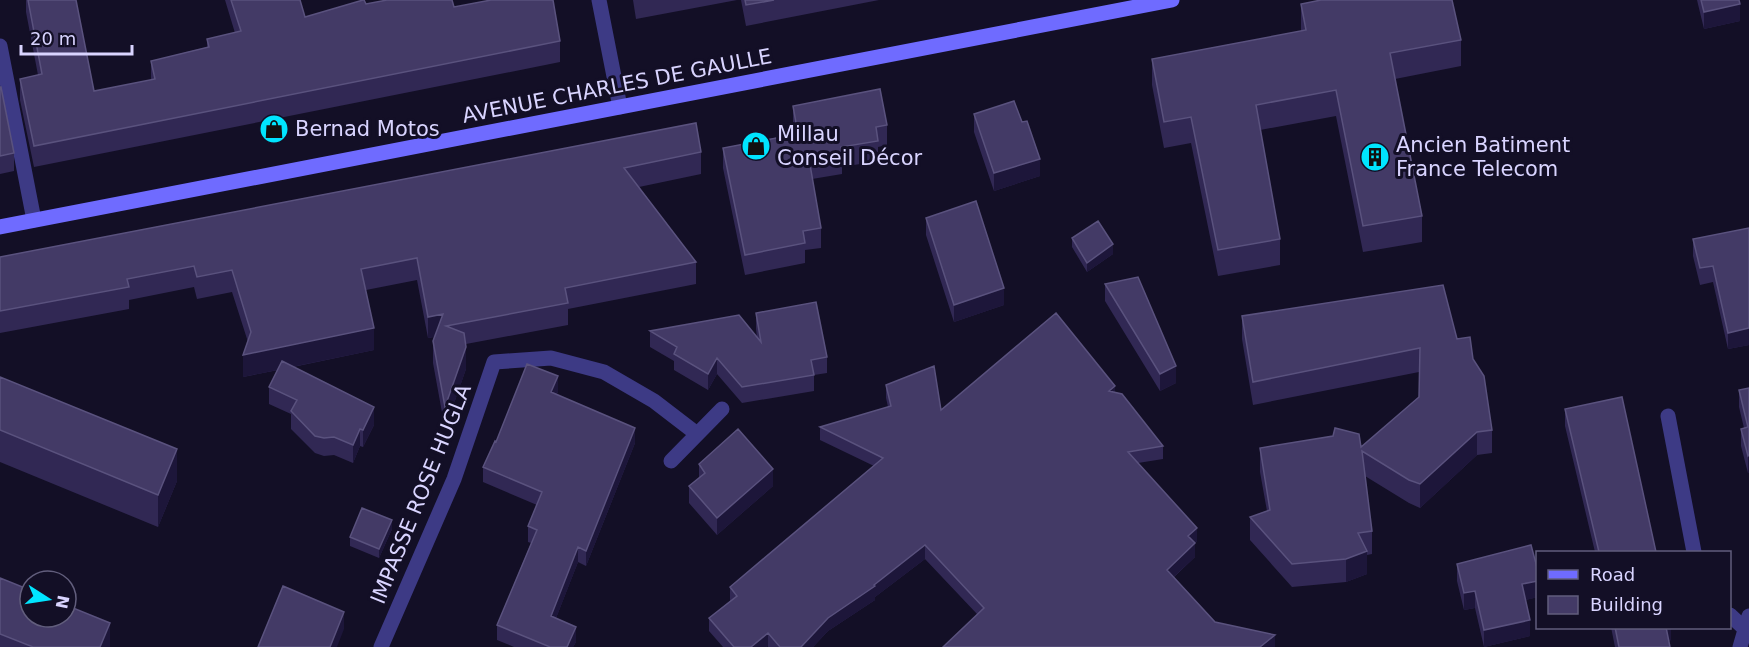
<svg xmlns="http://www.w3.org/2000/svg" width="1749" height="647" font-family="'DejaVu Sans',sans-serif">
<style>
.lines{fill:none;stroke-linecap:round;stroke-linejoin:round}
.street{stroke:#3d3a85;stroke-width:15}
.secondary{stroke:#6f6bff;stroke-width:15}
.wall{fill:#312854}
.shaded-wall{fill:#1d163a}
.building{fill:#433a66;stroke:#5a527e;stroke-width:1.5}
.labels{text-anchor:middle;stroke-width:6;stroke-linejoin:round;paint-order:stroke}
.street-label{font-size:21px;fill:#d9d4ff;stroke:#130f26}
.poi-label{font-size:21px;fill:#d9d4ff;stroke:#130f26;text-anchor:start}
</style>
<rect width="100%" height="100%" fill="#130f26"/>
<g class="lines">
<!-- street -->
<path class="street" d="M599,0L620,107
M0,46L34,220
M1668,416L1694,552
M671,461L722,409
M1730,615L1744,628
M381,647L454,479L494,362L551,358L604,372L654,401L697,434
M1740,647L1749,616"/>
<!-- secondary -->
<path class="secondary" d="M0,227L1172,0"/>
</g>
<!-- wall -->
<path class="wall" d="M26,0H76L94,91L151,80V61L207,47V39L235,33L225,0H300L305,17L366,4L454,7L560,41V62L34,167L20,100V79L38,75L26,12Z
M633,0H737L636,19Z
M741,0H879L746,26Z
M1697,0H1739L1740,21L1704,29Z
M1301,4L1461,40V66L1395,79L1422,216V242L1363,252L1336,116L1260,130L1280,239V265L1218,276L1191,143L1164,148L1152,85V59L1301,31Z
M0,87L14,153V171L0,174Z
M793,106L887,125V145L878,147V161L842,167V174L812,179L821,228V248L805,250V263L745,275L723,168V148L794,134L793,126Z
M974,114L1040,176L994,191L974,132Z
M701,152V174L639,187L696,262V284L568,309V325L466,344V369L445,429L433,363V341L434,337L428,338L417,280L366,290L374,350L293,367L374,425L363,447L360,446L353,463L334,455L324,456L315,453L291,429V414L269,404V387L278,370L243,377L248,342L232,292L197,299L194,287L129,300V309L0,333V257Z
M926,218L1004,305L954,322L926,235Z
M1749,228V345L1728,349L1713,282L1700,285L1693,256V239Z
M1072,238L1113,254L1087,272L1072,247Z
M1105,284L1176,383L1160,391L1105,301Z
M756,313L827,357V373L814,375V391L742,403L717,374L708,390L674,370V361L650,347V331L757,337L756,329Z
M1242,316L1457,339L1473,359L1492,430V453L1477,455L1420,508L1409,503L1365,476L1372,531V554L1367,555V574L1346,582L1292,587L1250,540V517L1267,511L1260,472V448L1361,447L1419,397V372L1253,405L1242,339Z
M0,377L177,481L158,527L0,462Z
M886,385L941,410L1115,392L1163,446V459L1138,463L1197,541L1195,543V557L1174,577L1215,622L1275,647L977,614L925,559L875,597V600L828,631L813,647H768V646L766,647H723L709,631V618L730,601V587L874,466L820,440V427L888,407L886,398Z
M1749,388L1748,473L1741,446V429L1744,428L1739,407V390Z
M558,391L557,394L635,443L586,566L578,562L556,618L576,642L573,647H514L497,640V625L531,543L528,542V526L537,505L483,482V467L496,442Z
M1565,409L1656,552H1595L1565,426Z
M699,464L773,486L717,535L689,503V486L699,478Z
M392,529L379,558L350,546V537Z
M1457,564L1538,597L1525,600L1530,636L1484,647L1475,608L1464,610L1457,581Z
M0,578L110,646V647H0Z
M1611,627H1671V640L1668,641L1670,647H1615Z"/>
<!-- shaded-wall -->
<path class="shaded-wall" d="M1740,4V21L1704,29V12Z
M1040,159V176L994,191V173Z
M1113,244V254L1087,272V263Z
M1004,288V305L954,322V305Z
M443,314V335L428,338V317Z
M374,328V350L243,377V355Z
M1749,328V345L1728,349V333Z
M466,347V369L445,429V407Z
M717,358V374L708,390V374Z
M1176,366V383L1160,391V374Z
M558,376V391L551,407V392Z
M1115,386V399L1109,391Z
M374,407V425L363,447V430Z
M635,428V443L586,566V551Z
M360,429V446L353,463V445Z
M1477,432V455L1420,508V484Z
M177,449V481L158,527V495Z
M1749,455V473H1748V456Z
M773,469V486L717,535V518Z
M392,520V529L379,558V549Z
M1197,528V541L1188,549V536Z
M1195,543V557L1167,583V570Z
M925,545V559L875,597V600L828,631L813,647H801L828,618L874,585Z
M578,547V562L551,631V616Z
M1367,551V574L1346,582V559Z
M1538,581V597L1522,601V584Z
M1475,591V608L1464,610V593Z
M344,612V629L337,647H330Z
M1530,620V636L1484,647V630Z
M110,623V647H100Z
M576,627V642L573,647H567Z
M1665,627H1671V640L1665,642Z
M768,633V646L766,647H751Z
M1275,635V647H1260Z"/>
<!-- building -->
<path class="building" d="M28,0H76L94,91L155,79L151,61L209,47L207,39L241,31L231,0H300L305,17L363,0H364L366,4L387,0H452L454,7L491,0H553L560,41L34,146L20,79L42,74Z
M745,0H774L746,5Z
M1321,0H1452L1461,40L1390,53L1422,216L1363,226L1336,90L1256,105L1280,239L1218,250L1191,117L1164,122L1152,59L1306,30L1301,4Z
M1701,0H1739L1740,4L1704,12Z
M0,87H1L14,153L0,156Z
M880,89L887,125L876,127L878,141L841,147L842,154L809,159L821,228L803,231L805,243L745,255L723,148L798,134L793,106Z
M1014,101L1022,122L1027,121L1040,159L994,173L974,114Z
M696,123L701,152L624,168L696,262L565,288L568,303L446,326L464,333L466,347L445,407L433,341L443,314L428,317L417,258L361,269L374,328L243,355L251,332L232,270L197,277L194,266L127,279L129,287L0,311V257Z
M976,201L1004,288L954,305L926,218Z
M1098,221L1113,244L1087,263L1072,238Z
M1749,228V328L1728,333L1713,266L1700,268L1693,239Z
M1138,277L1176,366L1160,374L1105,284Z
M1443,285L1457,339L1470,337L1473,359L1484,376L1492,430L1477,432L1420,484L1409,480L1362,451L1372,531L1358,533L1367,551L1346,559L1292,564L1250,517L1270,510L1260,448L1333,436L1335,428L1359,434L1361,447L1419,397L1420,348L1253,382L1242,316Z
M816,302L827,357L811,360L814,375L742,387L717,358L708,374L674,354L677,347L650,331L739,315L761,342L756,313Z
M1056,313L1115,386L1109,391L1122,394L1163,446L1128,452L1197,528L1188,536L1195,543L1167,570L1215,622L1275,635L1260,647H943L984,608L925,545L874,585L875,586L828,618L801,647H780L768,633L751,647H734L709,618L737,596L730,587L883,458L820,427L891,406L886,385L934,366L941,410Z
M282,361L374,407L363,430L360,429L353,445L334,437L324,438L315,436L291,411L297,400L269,387Z
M527,364L558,376L551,392L635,428L586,551L578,547L551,616L576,627L567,647H550L497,625L537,530L528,526L542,492L483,467L495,441L496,442Z
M0,377L177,449L158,495L0,430Z
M1749,388V455L1748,456L1741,429L1748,427L1739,390Z
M1622,397L1656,552H1599L1565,409Z
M738,429L773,469L717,518L689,486L705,473L699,464Z
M362,508L392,520L379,549L350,537Z
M1531,545L1538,571V581L1522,584L1530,620L1484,630L1475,591L1464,593L1457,564Z
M0,578L30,590V617H66V605L110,623L100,647H33L0,634Z
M283,586L344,612L330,647H258Z
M1615,627H1666L1670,647H1619Z"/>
<!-- icons -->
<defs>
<g id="shop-disc" transform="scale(1.5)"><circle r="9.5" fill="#00e5ff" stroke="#130f26"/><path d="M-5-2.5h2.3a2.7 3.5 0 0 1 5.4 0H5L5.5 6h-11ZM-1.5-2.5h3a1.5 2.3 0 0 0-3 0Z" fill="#111"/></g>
<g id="building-disc" transform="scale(1.5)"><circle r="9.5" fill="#00e5ff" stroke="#130f26"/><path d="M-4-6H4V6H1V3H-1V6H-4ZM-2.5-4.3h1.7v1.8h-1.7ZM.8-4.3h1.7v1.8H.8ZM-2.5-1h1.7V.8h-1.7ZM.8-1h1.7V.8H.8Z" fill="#111"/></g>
</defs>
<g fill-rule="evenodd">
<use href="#shop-disc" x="274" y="129"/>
<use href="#shop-disc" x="756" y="146"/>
<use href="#building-disc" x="1375" y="157"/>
</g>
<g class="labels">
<!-- street labels -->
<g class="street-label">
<text transform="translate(617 86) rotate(-11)" y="7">AVENUE CHARLES DE GAULLE</text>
<text transform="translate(421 494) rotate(-68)" y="7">IMPASSE ROSE HUGLA</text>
</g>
<!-- poi labels -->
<g class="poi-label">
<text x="295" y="136">Bernad Motos</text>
<text x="777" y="141">Millau<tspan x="777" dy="24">Conseil Décor</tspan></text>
<text x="1396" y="152">Ancien Batiment<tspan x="1396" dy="24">France Telecom</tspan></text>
</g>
</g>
<!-- legend -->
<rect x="1536" y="551" width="195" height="78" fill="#130f26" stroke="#625e7d" stroke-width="1.5"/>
<rect x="1548" y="570" width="30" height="9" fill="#6f6bff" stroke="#625e7d" stroke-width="1.5"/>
<text x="1590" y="581" font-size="18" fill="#d9d4ff">Road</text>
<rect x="1548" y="596" width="30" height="18" fill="#433a66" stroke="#625e7d" stroke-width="1.5"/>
<text x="1590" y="611" font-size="18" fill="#d9d4ff">Building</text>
<!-- north arrow -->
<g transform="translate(48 599) rotate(102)"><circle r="28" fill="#130f26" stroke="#625e7d" stroke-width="1.5"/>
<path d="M0-4.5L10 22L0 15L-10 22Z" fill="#00e5ff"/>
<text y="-9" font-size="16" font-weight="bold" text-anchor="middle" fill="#d9d4ff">N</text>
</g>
<!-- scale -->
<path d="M21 45v9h111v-9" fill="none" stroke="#d9d4ff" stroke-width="3"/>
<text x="30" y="45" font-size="18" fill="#d9d4ff" stroke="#130f26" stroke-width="4.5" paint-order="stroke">20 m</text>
</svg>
